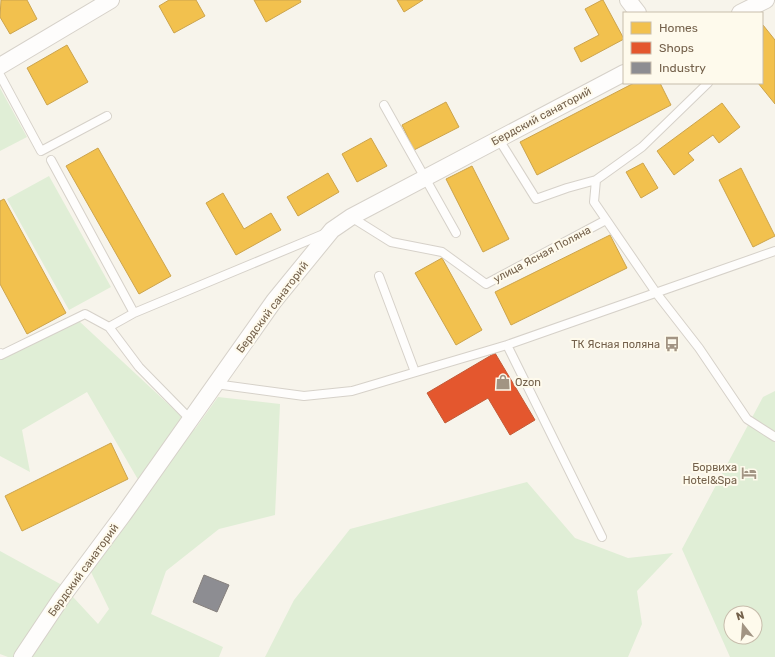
<svg xmlns="http://www.w3.org/2000/svg" width="775" height="657" font-family="Rubik,sans-serif">
<style>
.green{fill:#e0eed6;fill-rule:evenodd}
.homes{fill:#f2c14e;stroke:#cca44d}
.shops{fill:#e4572e;stroke:#c25a37}
.industry{fill:#8d8d92;stroke:#86807d}
.lines{fill:none;stroke-linecap:round;stroke-linejoin:round}
.service-casing{stroke:#d6d1c9;stroke-width:10}
.minor-casing{stroke:#d6d1c9;stroke-width:18}
.service{stroke:#fefdfc;stroke-width:8}
.minor{stroke:#fefdfc;stroke-width:16}
.labels{text-anchor:middle;stroke-width:4;stroke-linejoin:round;paint-order:stroke}
.street-label{font-size:11px;fill:#74614b;stroke:#fefaec}
.poi-label{font-size:11px;fill:#74614b;stroke:#fefaec;text-anchor:end}
</style>
<rect width="100%" height="100%" fill="#f7f4eb"/>
<!-- green -->
<path class="green" d="M0,88L27,137L0,151Z
M49,176L111,287L69,310L7,199Z
M79,321L195,429L218,397L280,404L275,515L219,529L166,571L151,614L223,647L219,657H8L0,654V551L62,585L98,624L109,609L91,572L147,495L87,392L22,430L30,472L0,456V359Z
M775,391V657H730L682,549L763,397ZM731,613H755V637H731Z
M527,482L575,538L628,558L673,553L637,591L642,624L628,657H265L294,600L350,529Z"/>
<!-- homes -->
<path class="homes" d="M1,0H27L37,19L10,34L0,17Z
M169,0H196L205,16L174,33L159,6Z
M254,0H300L301,2L266,22Z
M397,0H423L404,12Z
M602,0H603L624,39L581,62L574,48L599,35L585,9Z
M763,25L775,40V104L758,83H762Z
M67,45L88,82L47,105L27,68Z
M634,83H660L671,105L537,175L520,142Z
M446,102L459,127L414,150L402,125Z
M722,103L740,127L719,143L713,135L688,153L694,160L674,175L657,151Z
M371,138L387,166L357,182L342,154Z
M98,148L171,276L139,294L66,166Z
M643,163L658,188L641,198L626,172Z
M472,166L509,239L483,252L446,179Z
M741,168L775,236L753,247L719,180Z
M328,173L339,192L298,216L287,197Z
M223,193L244,229L271,213L281,230L236,255L206,203Z
M4,199L66,313L27,334L0,284V201Z
M610,235L627,268L511,325L495,292Z
M442,258L482,330L456,345L415,273Z
M111,443L128,479L22,531L5,496Z"/>
<!-- shops -->
<path class="shops" d="M495,353L535,420L510,435L488,398L445,423L427,393Z"/>
<!-- industry -->
<path class="industry" d="M204,575L229,585L217,612L193,602Z"/>
<g class="lines">
<!-- service casing -->
<g class="service-casing">
<path id="service" d="M0,75L41,151L107,116
M708,83L642,147L596,180L594,202L657,294L699,348L747,419L775,437
M384,105L456,233
M498,138L536,199L567,188L596,180
M51,160L134,313L109,327
M351,217L391,242L442,252L486,284L606,220
M379,276L415,372
M134,313L326,233
M507,345L602,537
M0,353L1,355L85,314L109,327L139,367L190,419
M215,384L304,396L352,391L507,345L775,251"/>
</g>
<!-- minor casing -->
<g class="minor-casing">
<path id="minor" d="M628,0L638,13
M740,13L766,0
M0,66L111,0
M22,657L62,597L123,515L274,301L332,230L351,217L624,73"/>
</g>
<!-- service -->
<use href="#service" class="service"/>
<!-- minor -->
<use href="#minor" class="minor"/>
</g>
<!-- icons -->
<defs>
<g id="bus-bare" transform="scale(1.2)"><path d="M-5-6H5V4H4V6H2V4H-2V6H-4V4H-5ZM-3.5-4V0h7V-4ZM-3.5 1.2v1.5H-2V1.2ZM2 1.2v1.5H3.5V1.2Z" fill="#a29483" stroke="#fefaec" stroke-width="2.5" paint-order="stroke"/></g>
<g id="shop-bare" transform="scale(1.2)"><path d="M-5-2.5h2.3a2.7 3.5 0 0 1 5.4 0H5L5.5 6h-11ZM-1.5-2.5h3a1.5 2.3 0 0 0-3 0Z" fill="#a29483" stroke="#fefaec" stroke-width="2.5" paint-order="stroke"/></g>
<g id="hotel-bare" transform="scale(1.2)"><path d="M-6-4.5h1.5V1H6V5H4.5V3h-9V5H-6ZM-4 0a1.8 1.8 0 1 1 3.6 0ZM.5 0V-2.5h3Q6-2.5 6 0Z" fill="#a29483" stroke="#fefaec" stroke-width="2.5" paint-order="stroke"/></g>
</defs>
<g fill-rule="evenodd">
<use href="#bus-bare" x="672" y="344"/>
<use href="#shop-bare" x="503" y="382"/>
<use href="#hotel-bare" x="749" y="473"/>
</g>
<g class="labels">
<!-- street labels -->
<g class="street-label">
<text transform="translate(541 116) rotate(-28)" y="4">Бердский санаторий</text>
<text transform="translate(542 254) rotate(-28)" y="4">улица Ясная Поляна</text>
<text transform="translate(272 307) rotate(-53)" y="4">Бердский санаторий</text>
<text transform="translate(83 570) rotate(-54)" y="4">Бердский санаторий</text>
</g>
<!-- poi labels -->
<g class="poi-label">
<text x="660" y="348">ТК Ясная поляна</text>
<text x="515" y="386" text-anchor="start">Ozon</text>
<text x="737" y="471">Борвиха<tspan x="737" dy="13">Hotel&amp;Spa</tspan></text>
</g>
</g>
<!-- legend -->
<rect x="623" y="12" width="140" height="72" fill="#fefaec" stroke="#c7bdac"/>
<rect x="631" y="22" width="20" height="12" fill="#f2c14e" stroke="#c7bdac"/>
<text x="659" y="32" font-size="12" fill="#74614b">Homes</text>
<rect x="631" y="42" width="20" height="12" fill="#e4572e" stroke="#c7bdac"/>
<text x="659" y="52" font-size="12" fill="#74614b">Shops</text>
<rect x="631" y="62" width="20" height="12" fill="#8d8d92" stroke="#c7bdac"/>
<text x="659" y="72" font-size="12" fill="#74614b">Industry</text>
<!-- north arrow -->
<g transform="translate(743 625) rotate(343)"><circle r="19" fill="#fefaec" stroke="#c7bdac"/>
<path d="M0-3L7 15L0 10L-7 15Z" fill="#a29483"/>
<text y="-6" font-size="11" font-weight="bold" text-anchor="middle" fill="#74614b">N</text>
</g>
</svg>
